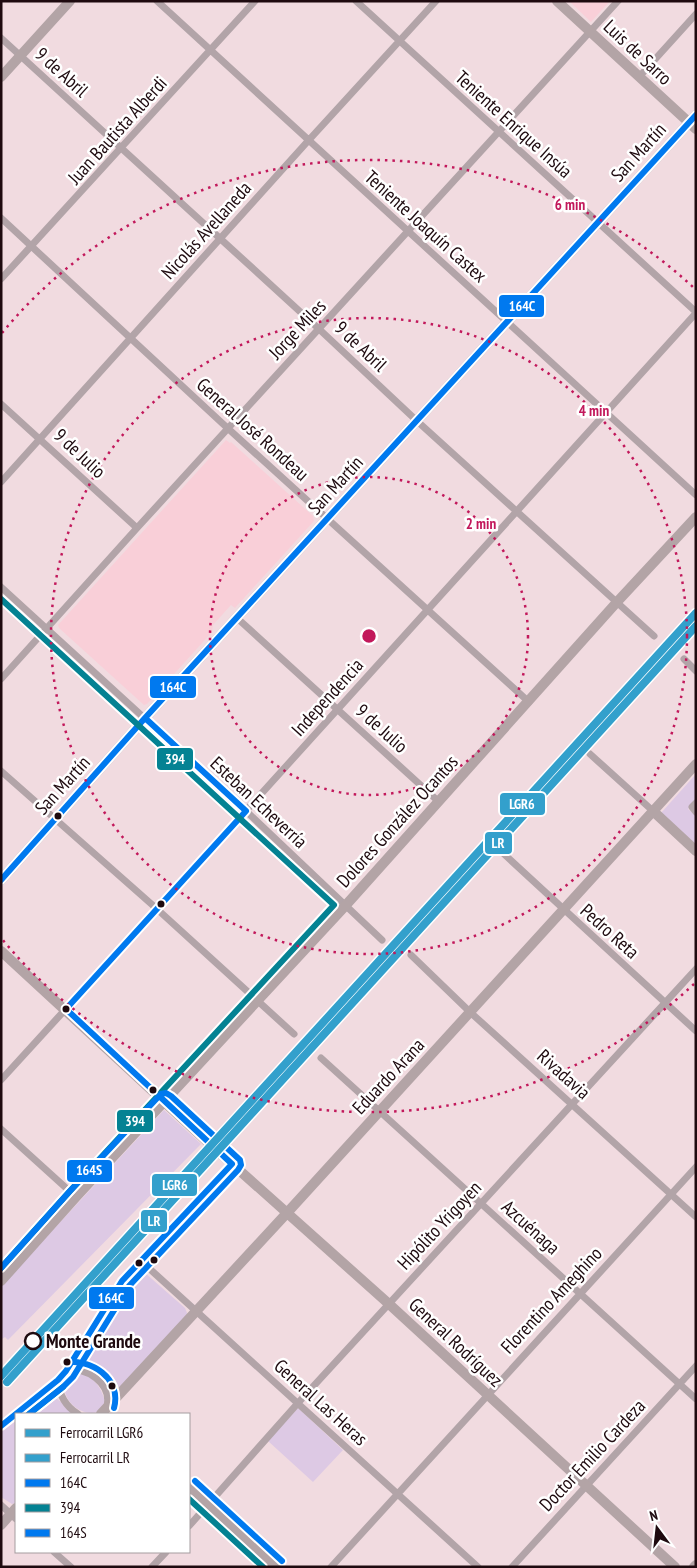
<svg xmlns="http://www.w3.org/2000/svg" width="697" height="1568" font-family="'PT Sans Narrow',sans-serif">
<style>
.built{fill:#f9cfd8}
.green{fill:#ddc9e4}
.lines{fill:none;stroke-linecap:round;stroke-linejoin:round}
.street{stroke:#b2a4a8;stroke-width:7}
.secondary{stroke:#b3a4a6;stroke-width:10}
.bus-1-casing{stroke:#fff;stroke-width:10}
.bus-2-casing{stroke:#fff;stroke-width:10}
.bus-3-casing{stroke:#fff;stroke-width:10}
.bus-1{stroke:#0079ef;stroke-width:6}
.bus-2{stroke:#048293;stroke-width:6}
.bus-3{stroke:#0079ef;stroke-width:6}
.rail-1-casing{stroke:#fff;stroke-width:11}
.rail-2-casing{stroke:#fff;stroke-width:11}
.rail-1{stroke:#33a0cc;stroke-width:8}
.rail-2{stroke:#33a0cc;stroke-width:8}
.ring{fill:none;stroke:#c2185b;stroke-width:2.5;stroke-dasharray:2.5 5}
.bus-dot{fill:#1e0a0f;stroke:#fff;stroke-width:2}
.stop-dot{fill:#fff;stroke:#1e0a0f;stroke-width:2.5}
.labels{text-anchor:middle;stroke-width:5;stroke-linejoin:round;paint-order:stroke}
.street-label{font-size:19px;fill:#1e0a0f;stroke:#fff}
.stop-label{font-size:19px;font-weight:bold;fill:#1e0a0f;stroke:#fff;text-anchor:start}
.centre{fill:#c2185b;stroke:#fff;stroke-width:2.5}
.ring-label{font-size:15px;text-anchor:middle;font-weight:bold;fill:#c2185b;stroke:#fff;stroke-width:5;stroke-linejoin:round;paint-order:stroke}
.line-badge{stroke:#fff;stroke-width:2}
.badge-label{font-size:14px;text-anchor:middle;font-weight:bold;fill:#fff}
</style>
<rect width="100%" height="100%" fill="#f1dbe0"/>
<!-- built -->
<path class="built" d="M569,1H610L591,22Z
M226,440L230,443L231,442L313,516L314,521L235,608L231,605L213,625L212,632L147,704L144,705L59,628L58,625Z"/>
<!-- green -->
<path class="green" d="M696,774V800L688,809L696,816V845L661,813Z
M164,1110L201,1144L8,1340L5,1337L2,1339L1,1286Z
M140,1271L144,1272L185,1308L187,1313L186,1318L116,1391L113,1393L96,1373L85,1366L84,1362L137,1274Z
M76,1373C93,1374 102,1388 105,1402L98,1412C80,1418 57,1397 67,1378Z
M47,1397C60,1396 65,1407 74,1414H25Z
M298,1408L343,1450L313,1482L268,1441Z
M16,1421V1503L12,1504L1,1497V1432Z"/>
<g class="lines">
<!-- street -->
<path class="street" d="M157,1L696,495
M356,1L696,312
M1,38L319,329L417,421L654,636
M639,77L696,14
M1,218L222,423L529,702
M1,279L255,1
M1,404L137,528
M1,482L308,141L436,1
M1,587L246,811L382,940
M237,618L438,801
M684,659L696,671
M1,679L137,528L618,1
M590,754L653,811
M1,771L157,909L294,1034
M696,803L692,807L696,812
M504,854L696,1031
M411,955L470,1012L696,1217
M321,1058L696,1399
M1,1080L157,909L696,313
M1,1129L76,1197
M141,1261L478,1567
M66,1371C86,1365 112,1384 107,1406
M58,1380C59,1395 65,1406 78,1414
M1,1426L58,1380L66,1371L122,1281L232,1164
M1,1505L16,1519
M189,1526L298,1403L696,969
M54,1552L71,1567
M152,1567L166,1552
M331,1567L696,1167
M512,1567L696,1366"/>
<!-- secondary -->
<path class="secondary" d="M557,1L696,129
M1,77L70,1
M653,811L696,851
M1,880L145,718L696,115
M1,951L211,1145L389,1304L675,1567
M1,1281L76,1197L346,905L617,602L696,517
M101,1414L286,1214L696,764
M189,1487L276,1567
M1,1525L16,1508
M694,1567L696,1565"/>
<!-- bus-1 casing -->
<g class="bus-1-casing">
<path id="bus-1" d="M1,880L145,718L696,115
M1,1426L58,1380L66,1371L122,1281L232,1164L66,1009L246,811L145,718"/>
</g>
<!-- bus-2 casing -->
<g class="bus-2-casing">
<path id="bus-2" d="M1,599L334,905L70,1191L1,1268
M29,1414L63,1387
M189,1499L263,1567"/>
</g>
<!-- bus-3 casing -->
<g class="bus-3-casing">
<path id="bus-3" d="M1,1268L70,1191L161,1094L166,1093L171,1096L240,1160L241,1165L238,1170L129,1286L73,1377L63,1387L29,1414
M65,1362C91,1359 122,1378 114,1408
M195,1481L282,1561"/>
</g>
<!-- bus-1 -->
<use href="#bus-1" class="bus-1"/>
<!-- bus-2 -->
<use href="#bus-2" class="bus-2"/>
<!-- bus-3 -->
<use href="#bus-3" class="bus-3"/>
<!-- rail-1 casing -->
<g class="rail-1-casing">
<path id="rail-1" d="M1,1376L696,613"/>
</g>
<!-- rail-2 casing -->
<g class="rail-2-casing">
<path id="rail-2" d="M7,1382L696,626"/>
</g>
<!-- rail-1 -->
<use href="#rail-1" class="rail-1"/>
<!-- rail-2 -->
<use href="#rail-2" class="rail-2"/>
</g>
<!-- distance rings -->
<g class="ring">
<circle cx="369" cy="636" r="159"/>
<circle cx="369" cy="636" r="318"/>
<path d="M694 984A476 476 0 0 1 2 939M2 333A476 476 0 0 1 694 288"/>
</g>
<!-- markers -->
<g class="bus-dot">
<circle cx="58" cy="816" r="4.5"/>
<circle cx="161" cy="904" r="4.5"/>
<circle cx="66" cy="1009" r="4.5"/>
<circle cx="153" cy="1090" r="4.5"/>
<circle cx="154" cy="1260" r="4.5"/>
<circle cx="139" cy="1263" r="4.5"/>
<circle cx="67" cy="1362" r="4.5"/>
<circle cx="112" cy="1386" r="4.5"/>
</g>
<circle class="stop-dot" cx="33" cy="1341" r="8"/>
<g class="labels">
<!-- street labels -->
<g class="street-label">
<text transform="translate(638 52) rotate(43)" y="7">Luis de Sarro</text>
<text transform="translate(62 72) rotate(42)" y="7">9 de Abril</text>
<text transform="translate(514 124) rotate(42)" y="7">Teniente Enrique Insúa</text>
<text transform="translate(117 130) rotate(-48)" y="7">Juan Bautista Alberdi</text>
<text transform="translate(638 152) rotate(-48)" y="7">San Martín</text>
<text transform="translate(426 226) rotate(42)" y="7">Teniente Joaquín Castex</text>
<text transform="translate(206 230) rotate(-48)" y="7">Nicolás Avellaneda</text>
<text transform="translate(297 329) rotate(-47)" y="7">Jorge Miles</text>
<text transform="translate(361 346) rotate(43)" y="7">9 de Abril</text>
<text transform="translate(253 429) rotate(42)" y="7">General José Rondeau</text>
<text transform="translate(80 453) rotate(43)" y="7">9 de Julio</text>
<text transform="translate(335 485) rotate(-48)" y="7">San Martín</text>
<text transform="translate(327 697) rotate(-48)" y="7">Independencia</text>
<text transform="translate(382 728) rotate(42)" y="7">9 de Julio</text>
<text transform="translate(62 785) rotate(-48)" y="7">San Martín</text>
<text transform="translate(259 802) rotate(43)" y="7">Esteban Echeverría</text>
<text transform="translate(397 821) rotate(-48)" y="7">Dolores González Ocantos</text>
<text transform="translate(610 931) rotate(42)" y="7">Pedro Reta</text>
<text transform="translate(564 1074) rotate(42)" y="7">Rivadavia</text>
<text transform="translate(388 1076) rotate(-47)" y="7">Eduardo Arana</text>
<text transform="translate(439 1225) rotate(-47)" y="7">Hipólito Yrigoyen</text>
<text transform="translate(531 1227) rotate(42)" y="7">Azcuénaga</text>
<text transform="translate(551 1300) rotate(-47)" y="7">Florentino Ameghino</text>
<text transform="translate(456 1342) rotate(43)" y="7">General Rodríguez</text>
<text transform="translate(321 1402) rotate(42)" y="7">General Las Heras</text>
<text transform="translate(592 1455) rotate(-47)" y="7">Doctor Emilio Cardeza</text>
</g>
<!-- stop labels -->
<g class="stop-label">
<text x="46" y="1348">Monte Grande</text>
</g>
</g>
<circle cx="369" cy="636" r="8" class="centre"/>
<g class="ring-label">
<text x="570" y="210">6 min</text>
<text x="594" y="416">4 min</text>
<text x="481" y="529">2 min</text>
</g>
<g class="line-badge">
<rect x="498" y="294" width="47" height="24" rx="5" fill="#0079ef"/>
<rect x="149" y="675" width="48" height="24" rx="5" fill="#0079ef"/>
<rect x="156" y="747" width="38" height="24" rx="5" fill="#048293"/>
<rect x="499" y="792" width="47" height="24" rx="5" fill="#33a0cc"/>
<rect x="484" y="831" width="29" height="24" rx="5" fill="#33a0cc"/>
<rect x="116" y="1109" width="38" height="24" rx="5" fill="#048293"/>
<rect x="66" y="1159" width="47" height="24" rx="5" fill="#0079ef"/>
<rect x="151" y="1173" width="47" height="24" rx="5" fill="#33a0cc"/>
<rect x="140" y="1209" width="28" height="24" rx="5" fill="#33a0cc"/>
<rect x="88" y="1286" width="47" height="24" rx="5" fill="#0079ef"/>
</g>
<g class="badge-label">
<text x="522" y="311">164C</text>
<text x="173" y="692">164C</text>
<text x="175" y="764">394</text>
<text x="522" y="809">LGR6</text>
<text x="498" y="848">LR</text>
<text x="135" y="1126">394</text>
<text x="89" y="1175">164S</text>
<text x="175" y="1190">LGR6</text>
<text x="154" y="1226">LR</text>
<text x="111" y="1303">164C</text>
</g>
<!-- border -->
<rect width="697" height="1568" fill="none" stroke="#1e0a0f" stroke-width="5"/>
<!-- legend -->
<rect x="15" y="1413" width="175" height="140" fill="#ffffff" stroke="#a59d9f"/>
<rect x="25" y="1429" width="25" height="8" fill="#33a0cc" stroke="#a59d9f"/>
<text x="60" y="1438" font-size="15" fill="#1e0a0f">Ferrocarril LGR6</text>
<rect x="25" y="1454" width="25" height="8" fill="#33a0cc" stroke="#a59d9f"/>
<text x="60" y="1463" font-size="15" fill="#1e0a0f">Ferrocarril LR</text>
<rect x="25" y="1479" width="25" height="8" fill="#0079ef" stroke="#a59d9f"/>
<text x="60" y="1488" font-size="15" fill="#1e0a0f">164C</text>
<rect x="25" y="1504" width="25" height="8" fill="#048293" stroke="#a59d9f"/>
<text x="60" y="1513" font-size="15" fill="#1e0a0f">394</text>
<rect x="25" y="1529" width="25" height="8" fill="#0079ef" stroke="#a59d9f"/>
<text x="60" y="1538" font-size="15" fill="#1e0a0f">164S</text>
<!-- north arrow -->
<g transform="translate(657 1528) rotate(345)" stroke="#ffffff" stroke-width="4" paint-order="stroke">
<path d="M0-4L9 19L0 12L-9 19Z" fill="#1e0a0f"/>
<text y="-8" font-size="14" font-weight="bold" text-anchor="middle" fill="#1e0a0f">N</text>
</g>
</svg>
